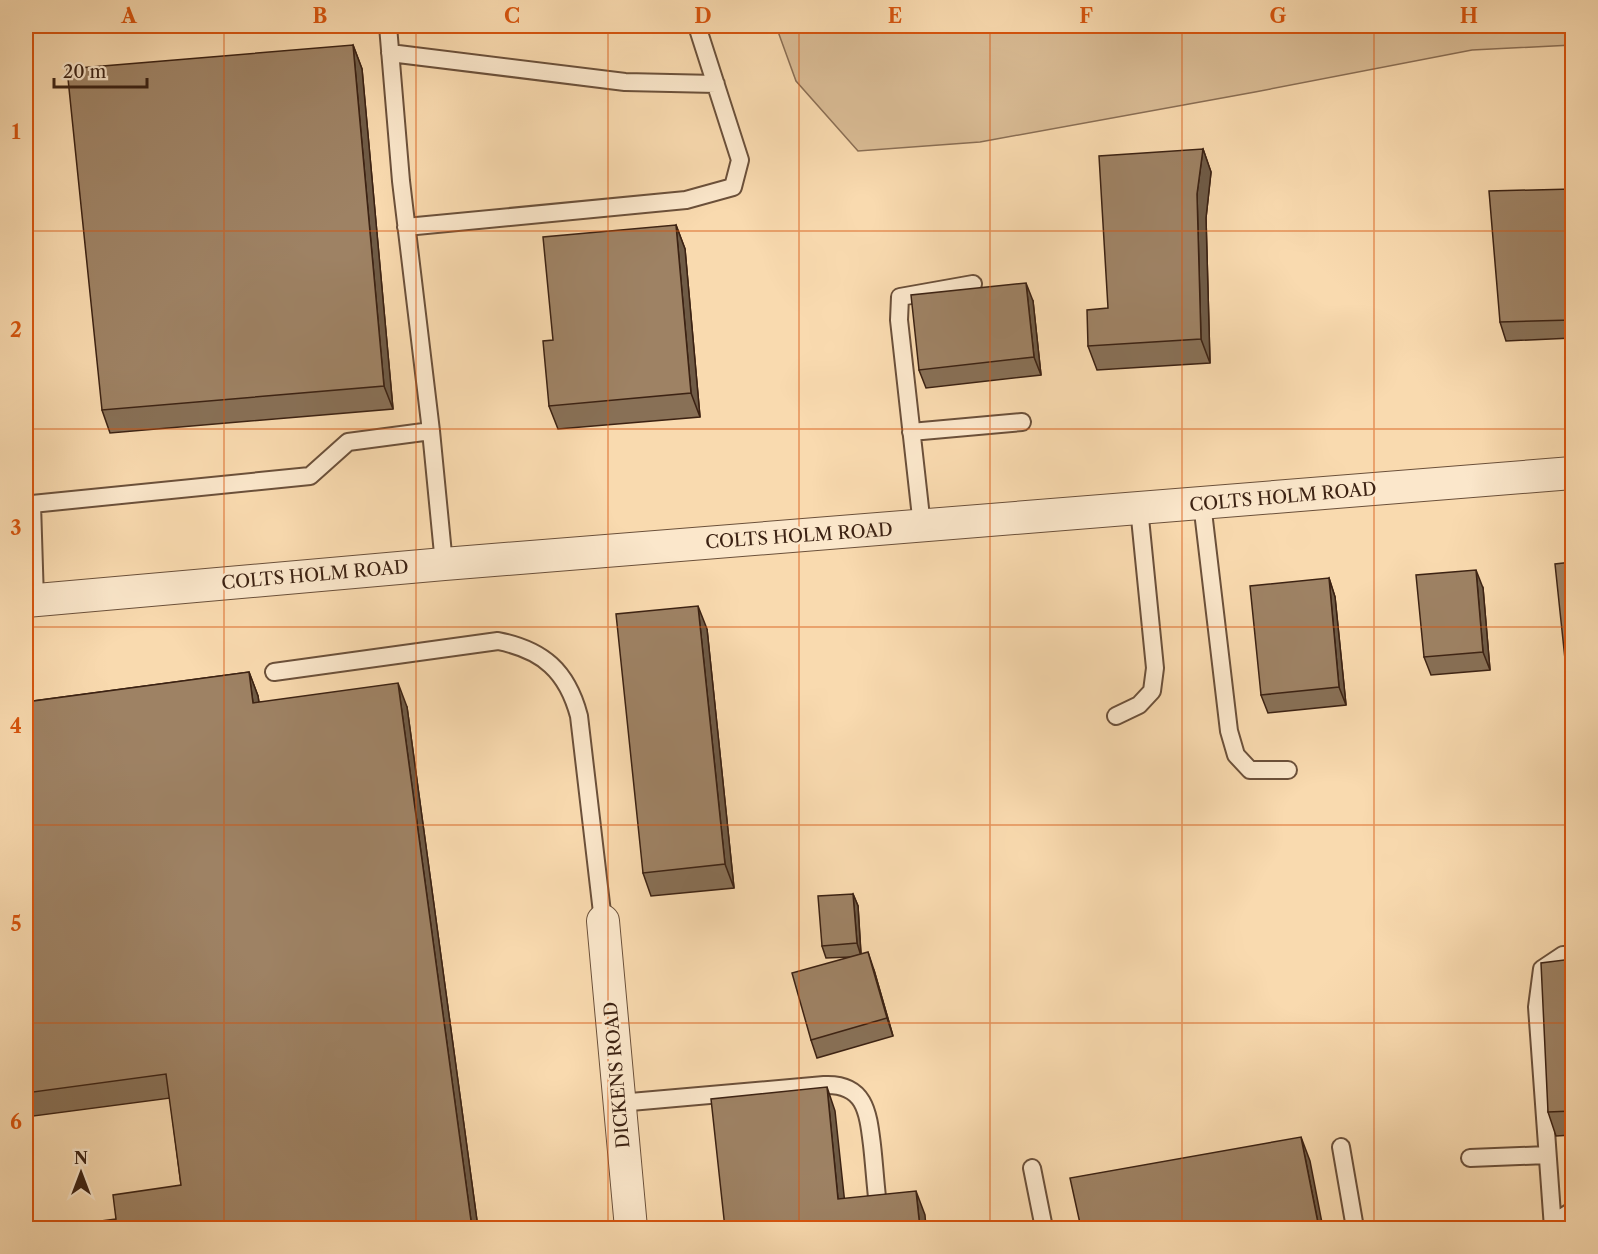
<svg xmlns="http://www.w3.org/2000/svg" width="1598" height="1254" font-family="'Libre Caslon Text',serif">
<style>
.green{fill:#d9bb94;stroke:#8a6e54;stroke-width:1.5}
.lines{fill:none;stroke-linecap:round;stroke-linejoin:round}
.service-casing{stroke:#6b503a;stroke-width:20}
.minor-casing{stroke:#6b503a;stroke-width:34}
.service{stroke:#fbe7cb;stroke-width:16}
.minor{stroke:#fbe7cb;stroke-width:32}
.wall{fill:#887056;stroke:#3c2213;stroke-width:1.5}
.shaded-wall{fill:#6f5b46;stroke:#3c2213;stroke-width:1.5}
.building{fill:#9e8264;stroke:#3c2213;stroke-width:1.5}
.grid{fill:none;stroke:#d7540d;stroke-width:1.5;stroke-opacity:0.55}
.labels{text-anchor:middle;stroke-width:5;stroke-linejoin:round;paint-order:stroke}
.street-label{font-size:18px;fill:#3c2213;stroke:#fbe7cb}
.neatline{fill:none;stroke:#d7540d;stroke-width:2}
.grid-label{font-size:20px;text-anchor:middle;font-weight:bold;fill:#d7540d}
</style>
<rect width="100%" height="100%" fill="#f9daaf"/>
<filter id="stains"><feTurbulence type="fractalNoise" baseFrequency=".00333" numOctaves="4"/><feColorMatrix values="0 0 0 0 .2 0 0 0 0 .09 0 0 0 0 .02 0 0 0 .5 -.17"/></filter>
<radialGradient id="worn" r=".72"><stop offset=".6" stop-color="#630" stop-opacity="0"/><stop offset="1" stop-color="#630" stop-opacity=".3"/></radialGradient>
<!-- green -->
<path class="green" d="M776,26H1572V45L1472,50L1255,92L980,142L858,151L796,81Z"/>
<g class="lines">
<!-- service casing -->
<g class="service-casing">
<path id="service" d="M388,26L401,181L431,431L444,564
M390,53L625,82L716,84
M406,227L686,200L733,187L740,160L697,26
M911,432L1022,422
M1202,503L1229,731L1236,755L1250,770H1288
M922,526L899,320L900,297L973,284
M35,600L32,504L310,476L348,442L431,431
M274,672L498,641C543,650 567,671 579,716L603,921
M1116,716L1139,705L1152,691L1155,668L1139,508
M619,1103L824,1085C865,1083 868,1112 872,1145C874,1162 875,1179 877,1197
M1341,1147L1355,1228
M1470,1158L1547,1155
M1032,1168L1044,1228
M1552,1224L1572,1211
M1553,1228L1537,1007L1542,969L1563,955H1572"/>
</g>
<!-- minor casing -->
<g class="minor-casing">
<path id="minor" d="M26,601L444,564L1572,473
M603,921L631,1228"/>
</g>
<!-- service -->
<use href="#service" class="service"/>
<!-- minor -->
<use href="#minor" class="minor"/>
</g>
<!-- wall -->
<path class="wall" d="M353,45L362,69L393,409L110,433L102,410Z
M1203,149L1211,172L1206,218L1210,363L1097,370L1088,346L1108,308Z
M1572,189V338L1506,341L1500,322Z
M676,225L685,249L700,417L558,429L549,406Z
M1033,301L1041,375L926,388L919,370Z
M1572,562V693L1567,678Z
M1329,578L1335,597L1346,705L1268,713L1261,695Z
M1483,588L1490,670L1431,675L1424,657Z
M707,629L734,888L651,896L643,873Z
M249,672L258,696L259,702L407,707L478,1228L116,1219L181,1185L170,1098L26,1117V702Z
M853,894L858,906L861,953L874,970L893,1036L817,1058L811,1040L850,957L826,958L822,946Z
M1572,959V1135L1556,1136L1548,1112Z"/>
<!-- shaded-wall -->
<path class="shaded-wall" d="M353,45L362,69L393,409L384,386Z
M1203,149L1211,172L1206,218L1210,363L1201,339L1197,194Z
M676,225L685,249L700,417L691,393Z
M1026,283L1033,301L1041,375L1034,357Z
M1476,570L1483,588L1490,670L1483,652Z
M1329,578L1335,597L1346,705L1339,687Z
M698,606L707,629L734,888L725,864Z
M249,672L258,696L262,726L253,703Z
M398,683L407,707L478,1228H472Z
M853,894L858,906L861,956L857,943Z
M868,952L874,970L893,1036L887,1018Z
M827,1087L835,1111L847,1223L838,1199Z
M1301,1137L1310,1161L1323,1228H1319Z
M916,1191L925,1215L926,1228H920Z"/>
<!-- building -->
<path class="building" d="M353,45L384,386L102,410L67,69Z
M1203,149L1197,194L1201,339L1088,346L1087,310L1108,308L1099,156Z
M1572,189V320L1500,322L1489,191Z
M676,225L691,393L549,406L543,341L553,340L543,237Z
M1026,283L1034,357L919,370L911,295Z
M1572,562V678H1567L1555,564Z
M1476,570L1483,652L1424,657L1416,575Z
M1329,578L1339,687L1261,695L1250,586Z
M698,606L725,864L643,873L616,614Z
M249,672L253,703L398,683L472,1228H78V1224L116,1219L113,1195L181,1185L166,1074L26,1093V702Z
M853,894L857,943L822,946L818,896Z
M868,952L887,1018L811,1040L792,973Z
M1572,959V1111L1548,1112L1541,963Z
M827,1087L838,1199L916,1191L920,1228H725L711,1099Z
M1301,1137L1319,1228H1081L1070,1178Z"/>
<!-- grid -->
<path class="grid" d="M224,26V1228M416,26V1228M608,26V1228M799,26V1228M990,26V1228M1182,26V1228M1374,26V1228M26,231H1572M26,429H1572M26,627H1572M26,825H1572M26,1023H1572"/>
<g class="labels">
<!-- street labels -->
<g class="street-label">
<text transform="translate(1283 497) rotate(-5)" y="6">COLTS HOLM ROAD</text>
<text transform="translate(799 536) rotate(-4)" y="6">COLTS HOLM ROAD</text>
<text transform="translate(315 575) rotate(-5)" y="6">COLTS HOLM ROAD</text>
<text transform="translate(617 1075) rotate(-95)" y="6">DICKENS ROAD</text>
</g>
</g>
<!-- margin -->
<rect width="1598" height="1254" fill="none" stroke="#f9daaf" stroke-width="66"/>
<!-- north arrow -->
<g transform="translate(81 1173)" stroke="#fbe7cb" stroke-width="4.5" paint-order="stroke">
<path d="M0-4.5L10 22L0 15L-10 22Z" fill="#3c2213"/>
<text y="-9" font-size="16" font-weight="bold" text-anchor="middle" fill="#3c2213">N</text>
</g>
<!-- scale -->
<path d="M54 78v9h93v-9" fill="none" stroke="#3c2213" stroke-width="3"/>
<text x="63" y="78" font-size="18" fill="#3c2213" stroke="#fbe7cb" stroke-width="4.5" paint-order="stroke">20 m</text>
<rect x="33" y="33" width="1532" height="1188" class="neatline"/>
<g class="grid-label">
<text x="129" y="23">A</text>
<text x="320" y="23">B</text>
<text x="512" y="23">C</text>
<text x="703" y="23">D</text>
<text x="895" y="23">E</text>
<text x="1086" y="23">F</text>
<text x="1278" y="23">G</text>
<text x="1469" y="23">H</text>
<text x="16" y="139">1</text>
<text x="16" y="337">2</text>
<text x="16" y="535">3</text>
<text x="16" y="733">4</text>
<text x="16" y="931">5</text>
<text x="16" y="1129">6</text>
</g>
<rect width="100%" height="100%" filter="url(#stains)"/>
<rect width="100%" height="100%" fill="url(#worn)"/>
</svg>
